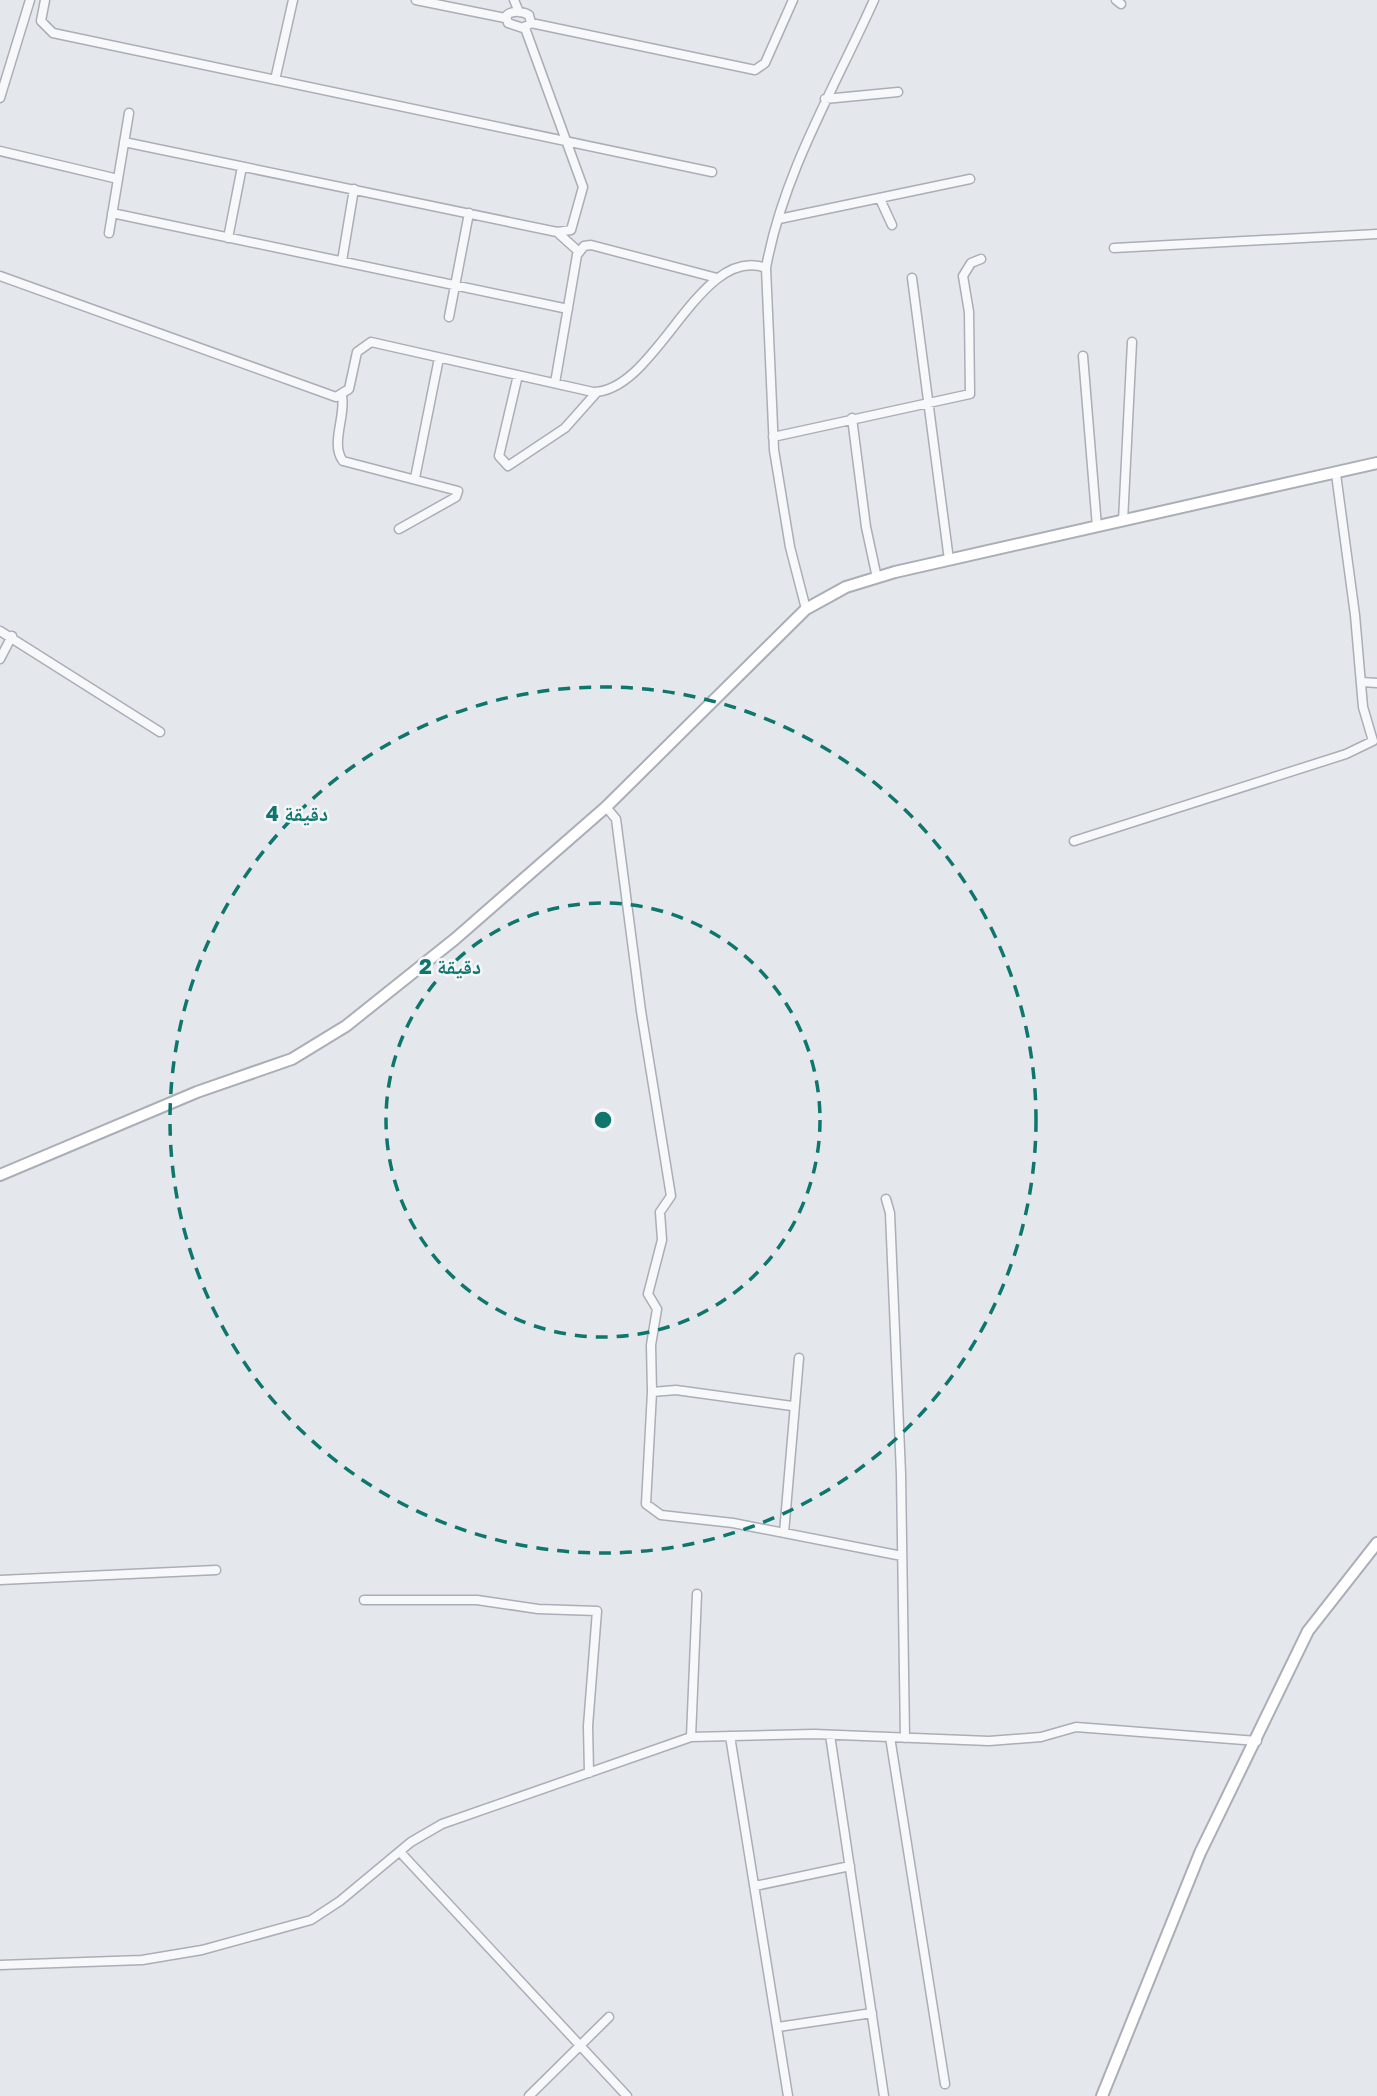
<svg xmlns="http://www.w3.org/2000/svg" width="1377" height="2096" font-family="'Golos Text','Noto Naskh Arabic',sans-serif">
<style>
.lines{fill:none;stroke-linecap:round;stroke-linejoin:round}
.street-casing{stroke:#a9aeb7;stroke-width:11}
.secondary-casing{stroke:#a9aeb7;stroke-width:14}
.street{stroke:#f7f8fa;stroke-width:8}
.secondary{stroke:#fff;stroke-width:10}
.ring{fill:none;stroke:#0f766e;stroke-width:3.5;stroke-dasharray:12 9}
.centre{fill:#0f766e;stroke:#f4f6f9;stroke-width:3.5}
.ring-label{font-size:21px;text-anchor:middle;font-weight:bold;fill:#0f766e;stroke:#f4f6f9;stroke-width:5;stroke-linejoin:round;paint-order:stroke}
</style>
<rect width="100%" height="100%" fill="#e4e7ec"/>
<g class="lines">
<!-- street casing -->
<g class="street-casing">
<path id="street" d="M45,0L41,21L53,33L712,172
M416,0L505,18
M514,0L519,12
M1116,0L1121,4
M531,23L529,15C522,11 511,10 506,16L508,23L523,28L531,23L755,70L765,63L793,0
M525,28L583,187L571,230L557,232L578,251
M275,80L293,0
M0,98L30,0
M825,99L898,92
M124,142L557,232
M0,151L118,179
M880,199L892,225
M112,213L568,309
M779,219L970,179
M109,233L129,113
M228,238L242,167
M1114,248L1377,234
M342,261L354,189
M0,276L336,397L349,389L357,352L371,342L593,392C657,392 699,243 766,268
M912,278L949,560
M449,317L469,213
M1083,356L1097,527
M518,375L499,456L508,466L565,428L597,392
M555,383L577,255L584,246L591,245L717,278
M342,396C346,416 330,444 343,461L458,491L456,497L399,529
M852,418L866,527L877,578
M773,437L970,394L969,312L963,276L971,263L981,259
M415,478L439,358
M1123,521L1132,342
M806,609L790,547L774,450L766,268C783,173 835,87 874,0
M0,631L160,732
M0,659L12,636
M1362,682L1377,683
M606,807L616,819L641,1011L671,1196L660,1212L662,1240L648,1294L657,1309L651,1345L652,1392L646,1504L661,1515L733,1523L902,1556
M1074,841L1346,754L1373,741L1363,707L1355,615L1336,474
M886,1199L890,1213L901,1474L905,1738
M652,1392L676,1390L792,1406
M784,1533L799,1358
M0,1580L216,1570
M364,1600H477L538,1609L597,1611L588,1726L589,1773
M830,1735L884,2096
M730,1736L788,2096
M691,1737L697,1594
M890,1737L945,2084
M400,1852L627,2096
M755,1886L850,1866
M0,1965L142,1960L202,1950L311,1920L340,1901L411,1842L442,1824L691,1737L814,1734L989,1741L1041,1737L1076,1727L1257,1741
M778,2027L872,2013
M529,2096L609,2017"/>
</g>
<!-- secondary casing -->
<g class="secondary-casing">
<path id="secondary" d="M0,1175L197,1092L292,1059L346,1026L455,939L606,807L806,609L846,587L895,572L1377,463
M1102,2096L1200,1853L1308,1631L1377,1543"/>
</g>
<!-- street -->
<use href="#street" class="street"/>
<!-- secondary -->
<use href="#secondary" class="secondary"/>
</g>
<!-- distance rings -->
<g class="ring">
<circle cx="603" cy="1120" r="217"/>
<circle cx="603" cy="1120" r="433"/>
</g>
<circle cx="603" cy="1120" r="10" class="centre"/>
<g class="ring-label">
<text x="297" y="821">4 دقيقة</text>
<text x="450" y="974">2 دقيقة</text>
</g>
</svg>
